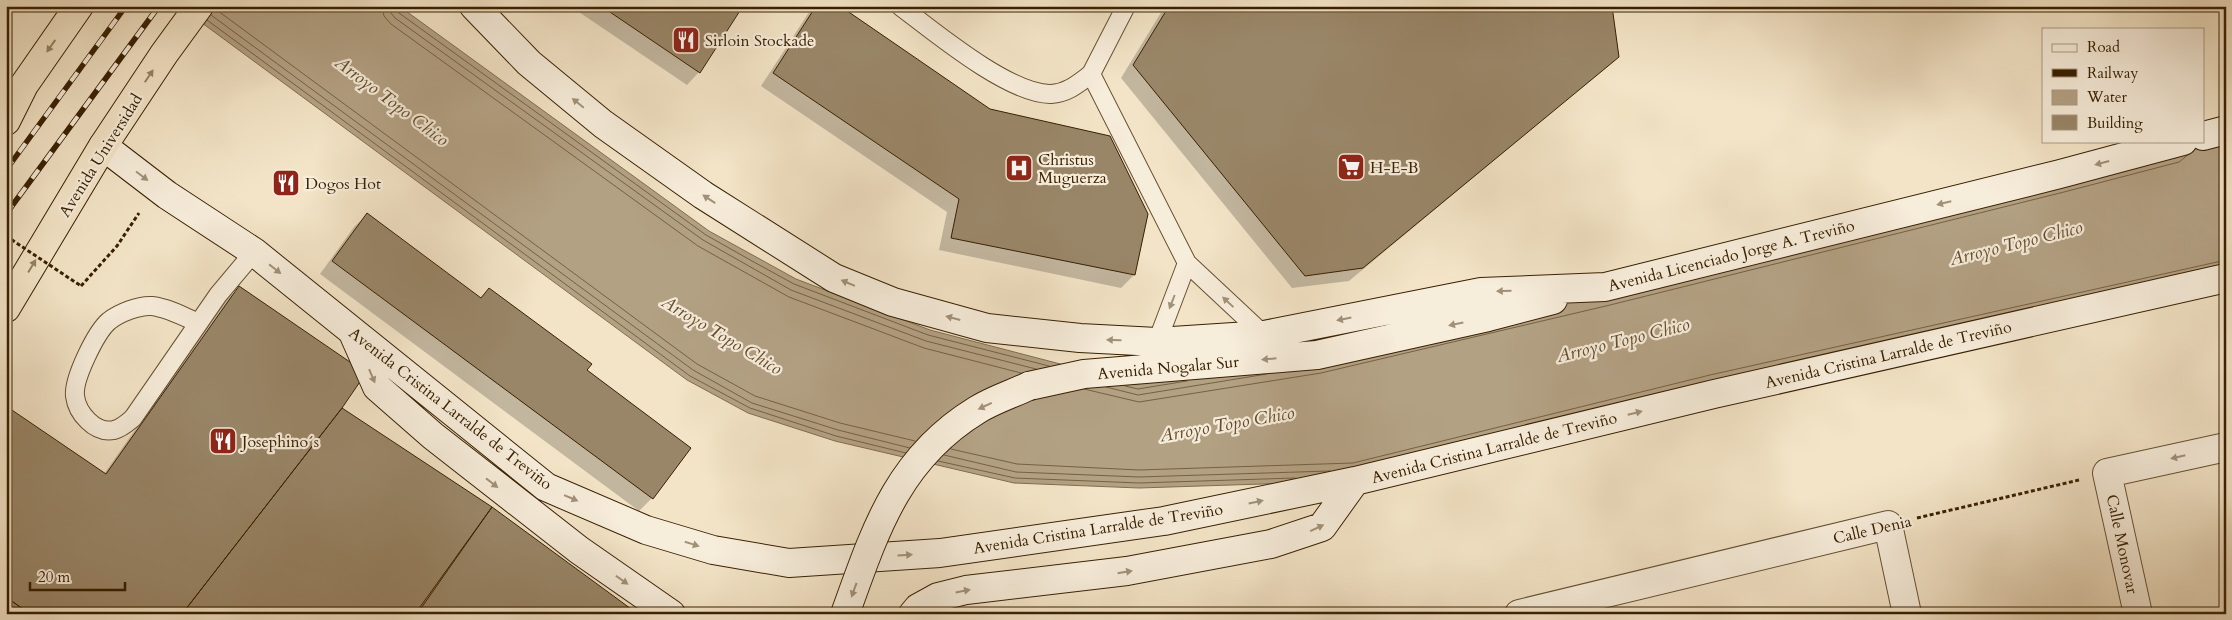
<svg xmlns="http://www.w3.org/2000/svg" width="2232" height="620" font-family="Cardo,serif">
<style>
.water{fill:#b3a184;stroke:#826d50}
.shadow{fill:#0003}
.lines{fill:none;stroke-linecap:round;stroke-linejoin:round}
.shore{stroke:#766042;stroke-width:1}
.building{fill:#998668;stroke:#382001}
.service-casing{stroke:#675132;stroke-width:20}
.minor-casing{stroke:#675132;stroke-width:30}
.secondary-casing{stroke:#382001;stroke-width:30}
.trunk-casing{stroke:#382001;stroke-width:30}
.path{stroke:#382001;stroke-width:3;stroke-dasharray:4 2.5;stroke-linecap:butt}
.service{stroke:#f7eddb;stroke-width:18}
.minor{stroke:#f7eddb;stroke-width:28}
.secondary{stroke:#f7eddb;stroke-width:28}
.trunk{stroke:#f3e4c7;stroke-width:28}
.rail-casing{stroke:#382001;stroke-width:5.5}
.rail{stroke:#f7eddb;stroke-width:4;stroke-dasharray:11;stroke-linecap:butt}
.secondary-bridge-casing{stroke:#382001;stroke-width:30;stroke-linecap:butt}
.path-bridge{stroke:#382001;stroke-width:3;stroke-dasharray:4 2.5;stroke-linecap:butt}
.secondary-bridge{stroke:#f7eddb;stroke-width:28}
.oneway{fill:#968264}
.oneway2{fill:#a19179}
.labels{text-anchor:middle;stroke-width:4.5;stroke-linejoin:round;paint-order:stroke}
.poi-label{font-size:16px;fill:#382001;stroke:#f7eddb;text-anchor:start}
.street-label{font-size:16px;fill:#382001;stroke:#f7eddb}
.water-label{font-size:18px;font-style:italic;fill:#634d2f;stroke:#f7eddb}
</style>
<rect width="100%" height="100%" fill="#f3e4c7"/>
<filter id="stains"><feTurbulence type="fractalNoise" baseFrequency=".004" numOctaves="4"/><feColorMatrix values="0 0 0 0 .2 0 0 0 0 .09 0 0 0 0 .02 0 0 0 .5 -.17"/></filter>
<radialGradient id="worn" r=".72"><stop offset=".6" stop-color="#630" stop-opacity="0"/><stop offset="1" stop-color="#630" stop-opacity=".3"/></radialGradient>
<!-- water -->
<path class="water" d="M179,6H399L709,231L796,279L930,330L1137,384L1317,355L2226,130V278L1355,481L1139,488L1014,483L835,441L748,413L687,380Z"/>
<!-- shadow -->
<path class="shadow" d="M570,6H741L699,72L687,85Z
M813,6H837L989,110L1147,214L1134,275L1121,288L939,250L947,212L761,86Z
M1165,6H1610L1617,56L1604,69L1349,281L1292,288L1121,78Z
M367,215L480,298L489,289L585,370L690,448L652,498L639,511L320,274L354,227Z
M239,288L341,408L636,614L104,474L226,300Z"/>
<g class="lines">
<!-- shore -->
<path class="shore" d="M382,6L384,16L391,24L698,246L789,297L924,348L1021,373
M390,6L391,13L395,18L703,240L791,290L926,341L1036,369
M396,6L399,13L706,235L752,261L794,284L928,335L1049,366
M214,8L697,364L755,396L840,423L915,441
M211,15L693,370L752,403L838,430L910,448
M207,20L690,376L750,408L836,436L906,453
M1125,386L1138,389L1187,381
M1106,387L1138,395L1267,374
M1084,389L1139,402L1321,373L1610,305L2064,192L2179,162L2189,154
M951,449L1017,464L1139,470L1353,463L1710,375L2226,260
M944,455L1016,472L1139,477L1330,471
M938,461L1015,478L1139,483L1295,478"/>
</g>
<!-- building -->
<path class="building" d="M601,6H743L700,73Z
M816,6H840L990,109L1110,136L1148,214L1135,275L951,238L959,199L773,73Z
M1169,6H1612L1619,57L1363,268L1305,276L1133,65Z
M367,213L481,298L489,288L592,364L587,370L691,448L653,499L332,261Z
M239,286L366,373L342,408L182,614H30L6,597V406L106,474Z
M342,408L492,507L417,614H182Z
M492,507L638,614H415Z
M6,597L30,614H6Z"/>
<g class="lines">
<!-- service casing -->
<g class="service-casing">
<path id="service" d="M900,6C933,31 1010,95 1051,94C1068,93 1079,83 1091,74
M1126,6L1091,74L1187,263L1264,335
M198,323C183,316 168,308 152,306C139,305 119,313 109,321C96,332 73,379 75,396C77,413 95,434 114,430C122,428 127,423 133,418L218,295L254,252
M1157,342L1187,263"/>
</g>
<!-- minor casing -->
<g class="minor-casing">
<path id="minor" d="M1519,614L1888,525L1907,614
M2138,614L2107,473L2226,447"/>
</g>
<!-- secondary casing -->
<g class="secondary-casing">
<path id="secondary" d="M474,6L529,63L603,124L703,195L834,278L893,302L987,328L1080,338L1157,342L1264,335L1481,292L1605,287L2060,174L2183,141
M2203,136L2226,130
M103,146L167,195L254,252L546,487L646,530L713,550L789,563L940,553L1164,521L1355,481L1714,394L2226,278
M354,335L377,387L433,436L579,550L671,614
M1029,386L1084,374L1317,355L1488,317L1553,300
M913,614L918,608L938,597L966,590L1127,571L1271,544L1322,527L1355,481"/>
</g>
<!-- trunk casing -->
<g class="trunk-casing">
<path id="trunk" d="M6,121L24,85L79,6
M6,308L103,146L164,54L199,6"/>
</g>
<!-- path -->
<path class="path" d="M81,286L117,246L139,213
M1917,518L2079,480"/>
<!-- service -->
<use href="#service" class="service"/>
<!-- minor -->
<use href="#minor" class="minor"/>
<!-- secondary -->
<use href="#secondary" class="secondary"/>
<!-- trunk -->
<use href="#trunk" class="trunk"/>
<!-- rail casing -->
<g class="rail-casing">
<path id="rail" d="M6,170L126,6
M6,214L159,6"/>
</g>
<!-- rail -->
<use href="#rail" class="rail"/>
<!-- secondary-bridge casing -->
<g class="secondary-bridge-casing">
<path id="secondary-bridge" d="M845,614C875,531 897,459 977,410C993,400 1012,394 1029,386"/>
</g>
<!-- path-bridge -->
<path class="path-bridge" d="M6,236L81,286"/>
<!-- secondary-bridge -->
<use href="#secondary-bridge" class="secondary-bridge"/>
</g>
<!-- one-way arrows -->
<defs><path id="oneway-solid" d="M-6-.8H1V-3.2L6.5 0L1 3.2V.8H-6Z" transform="scale(1.25)"/></defs>
<g class="oneway">
<use href="#oneway-solid" transform="translate(51 46) rotate(125)"/>
<use href="#oneway-solid" transform="translate(149 76) rotate(-56)"/>
<use href="#oneway-solid" transform="translate(32 266) rotate(-59)"/>
</g>
<g class="oneway2">
<use href="#oneway-solid" transform="translate(578 103) rotate(-141)"/>
<use href="#oneway-solid" transform="translate(2102 163) rotate(165)"/>
<use href="#oneway-solid" transform="translate(142 176) rotate(37)"/>
<use href="#oneway-solid" transform="translate(709 199) rotate(-147)"/>
<use href="#oneway-solid" transform="translate(1944 203) rotate(166)"/>
<use href="#oneway-solid" transform="translate(275 269) rotate(38)"/>
<use href="#oneway-solid" transform="translate(848 283) rotate(-157)"/>
<use href="#oneway-solid" transform="translate(1504 291) rotate(178)"/>
<use href="#oneway-solid" transform="translate(1172 302) rotate(111)"/>
<use href="#oneway-solid" transform="translate(1228 302) rotate(-137)"/>
<use href="#oneway-solid" transform="translate(953 318) rotate(-165)"/>
<use href="#oneway-solid" transform="translate(1344 319) rotate(169)"/>
<use href="#oneway-solid" transform="translate(1456 324) rotate(168)"/>
<use href="#oneway-solid" transform="translate(1114 340) rotate(-178)"/>
<use href="#oneway-solid" transform="translate(1269 359) rotate(175)"/>
<use href="#oneway-solid" transform="translate(372 376) rotate(67)"/>
<use href="#oneway-solid" transform="translate(985 406) rotate(155)"/>
<use href="#oneway-solid" transform="translate(1635 413) rotate(-14)"/>
<use href="#oneway-solid" transform="translate(2178 457) rotate(167)"/>
<use href="#oneway-solid" transform="translate(492 483) rotate(38)"/>
<use href="#oneway-solid" transform="translate(571 498) rotate(23)"/>
<use href="#oneway-solid" transform="translate(1256 502) rotate(-12)"/>
<use href="#oneway-solid" transform="translate(1317 528) rotate(-25)"/>
<use href="#oneway-solid" transform="translate(692 544) rotate(17)"/>
<use href="#oneway-solid" transform="translate(905 555) rotate(-4)"/>
<use href="#oneway-solid" transform="translate(1125 572) rotate(-9)"/>
<use href="#oneway-solid" transform="translate(622 580) rotate(35)"/>
<use href="#oneway-solid" transform="translate(854 590) rotate(110)"/>
<use href="#oneway-solid" transform="translate(963 591) rotate(-11)"/>
</g>
<!-- icons -->
<defs>
<g id="restaurant-square" transform="scale(1.4375)"><rect x="-9" y="-9" width="18" height="18" rx="4" fill="#8f2418" stroke="#f7eddb"/><path d="M-5-6h1v4h1v-4h1v4h1v-4h1v5L-1.5 .5V6h-2V.5L-5-1ZM5-6V6H3V1.5H1.5Q1.5-4 5-6Z" fill="#fff"/></g>
<g id="supermarket-square" transform="scale(1.4375)"><rect x="-9" y="-9" width="18" height="18" rx="4" fill="#8f2418" stroke="#f7eddb"/><path d="M-6-5.5h2.5l.6 2H6L4.5 2H-2.5L-4.4-4H-6ZM-1.5 3.2a1.3 1.3 0 1 0 .1 0ZM3 3.2a1.3 1.3 0 1 0 .1 0Z" fill="#fff"/></g>
<g id="hospital-square" transform="scale(1.4375)"><rect x="-9" y="-9" width="18" height="18" rx="4" fill="#8f2418" stroke="#f7eddb"/><path d="M-5-5h3v3.5h4V-5h3V5h-3V1.5h-4V5h-3Z" fill="#fff"/></g>
</defs>
<g fill-rule="evenodd">
<use href="#restaurant-square" x="686" y="40"/>
<use href="#supermarket-square" x="1351" y="167"/>
<use href="#hospital-square" x="1019" y="168"/>
<use href="#restaurant-square" x="286" y="183"/>
<use href="#restaurant-square" x="223" y="441"/>
</g>
<g class="labels">
<!-- poi labels -->
<g class="poi-label">
<text x="705" y="46">Sirloin Stockade</text>
<text x="1038" y="165">Christus<tspan x="1038" dy="18">Muguerza</tspan></text>
<text x="1370" y="173">H-E-B</text>
<text x="305" y="189">Dogos Hot</text>
<text x="242" y="447">Josephino´s</text>
</g>
<!-- street labels -->
<g class="street-label">
<text transform="translate(100 155) rotate(-58)" y="6">Avenida Universidad</text>
<text transform="translate(1731 255) rotate(-14)" y="6">Avenida Licenciado Jorge A. Treviño</text>
<text transform="translate(1888 354) rotate(-13)" y="6">Avenida Cristina Larralde de Treviño</text>
<text transform="translate(1168 367) rotate(-5)" y="6">Avenida Nogalar Sur</text>
<text transform="translate(451 408) rotate(38)" y="6">Avenida Cristina Larralde de Treviño</text>
<text transform="translate(1494 447) rotate(-14)" y="6">Avenida Cristina Larralde de Treviño</text>
<text transform="translate(1098 528) rotate(-9)" y="6">Avenida Cristina Larralde de Treviño</text>
<text transform="translate(1872 529) rotate(-13)" y="6">Calle Denia</text>
<text transform="translate(2123 544) rotate(78)" y="6">Calle Monovar</text>
</g>
<!-- water labels -->
<g class="water-label">
<text transform="translate(392 101) rotate(37)" y="6">Arroyo Topo Chico</text>
<text transform="translate(2016 243) rotate(-14)" y="6">Arroyo Topo Chico</text>
<text transform="translate(722 335) rotate(31)" y="6">Arroyo Topo Chico</text>
<text transform="translate(1623 340) rotate(-14)" y="6">Arroyo Topo Chico</text>
<text transform="translate(1227 424) rotate(-10)" y="6">Arroyo Topo Chico</text>
</g>
</g>
<!-- margin -->
<rect width="2232" height="620" fill="none" stroke="#f3e4c7" stroke-width="25"/>
<rect x="8" y="8" width="2217" height="605" fill="none" stroke="#382001" stroke-width="2.5"/>
<rect x="12" y="12" width="2207" height="595" fill="none" stroke="#382001"/>
<!-- legend -->
<rect x="2042" y="28" width="162" height="115" fill="#f7eddb" stroke="#ab9b84"/>
<rect x="2052" y="44" width="25" height="8" fill="#f7eddb" stroke="#ab9b84"/>
<text x="2087" y="52" font-size="15" fill="#382001">Road</text>
<rect x="2052" y="69" width="25" height="8" fill="#382001" stroke="#ab9b84"/>
<text x="2087" y="78" font-size="15" fill="#382001">Railway</text>
<rect x="2052" y="90" width="25" height="15" fill="#b3a184" stroke="#ab9b84"/>
<text x="2087" y="102" font-size="15" fill="#382001">Water</text>
<rect x="2052" y="115" width="25" height="15" fill="#998668" stroke="#ab9b84"/>
<text x="2087" y="128" font-size="15" fill="#382001">Building</text>
<!-- scale -->
<path d="M30 582v8h95v-8" fill="none" stroke="#382001" stroke-width="2.5"/>
<text x="38" y="582" font-size="15" fill="#382001" stroke="#f7eddb" stroke-width="4" paint-order="stroke">20 m</text>
<rect width="100%" height="100%" filter="url(#stains)"/>
<rect width="100%" height="100%" fill="url(#worn)"/>
</svg>
